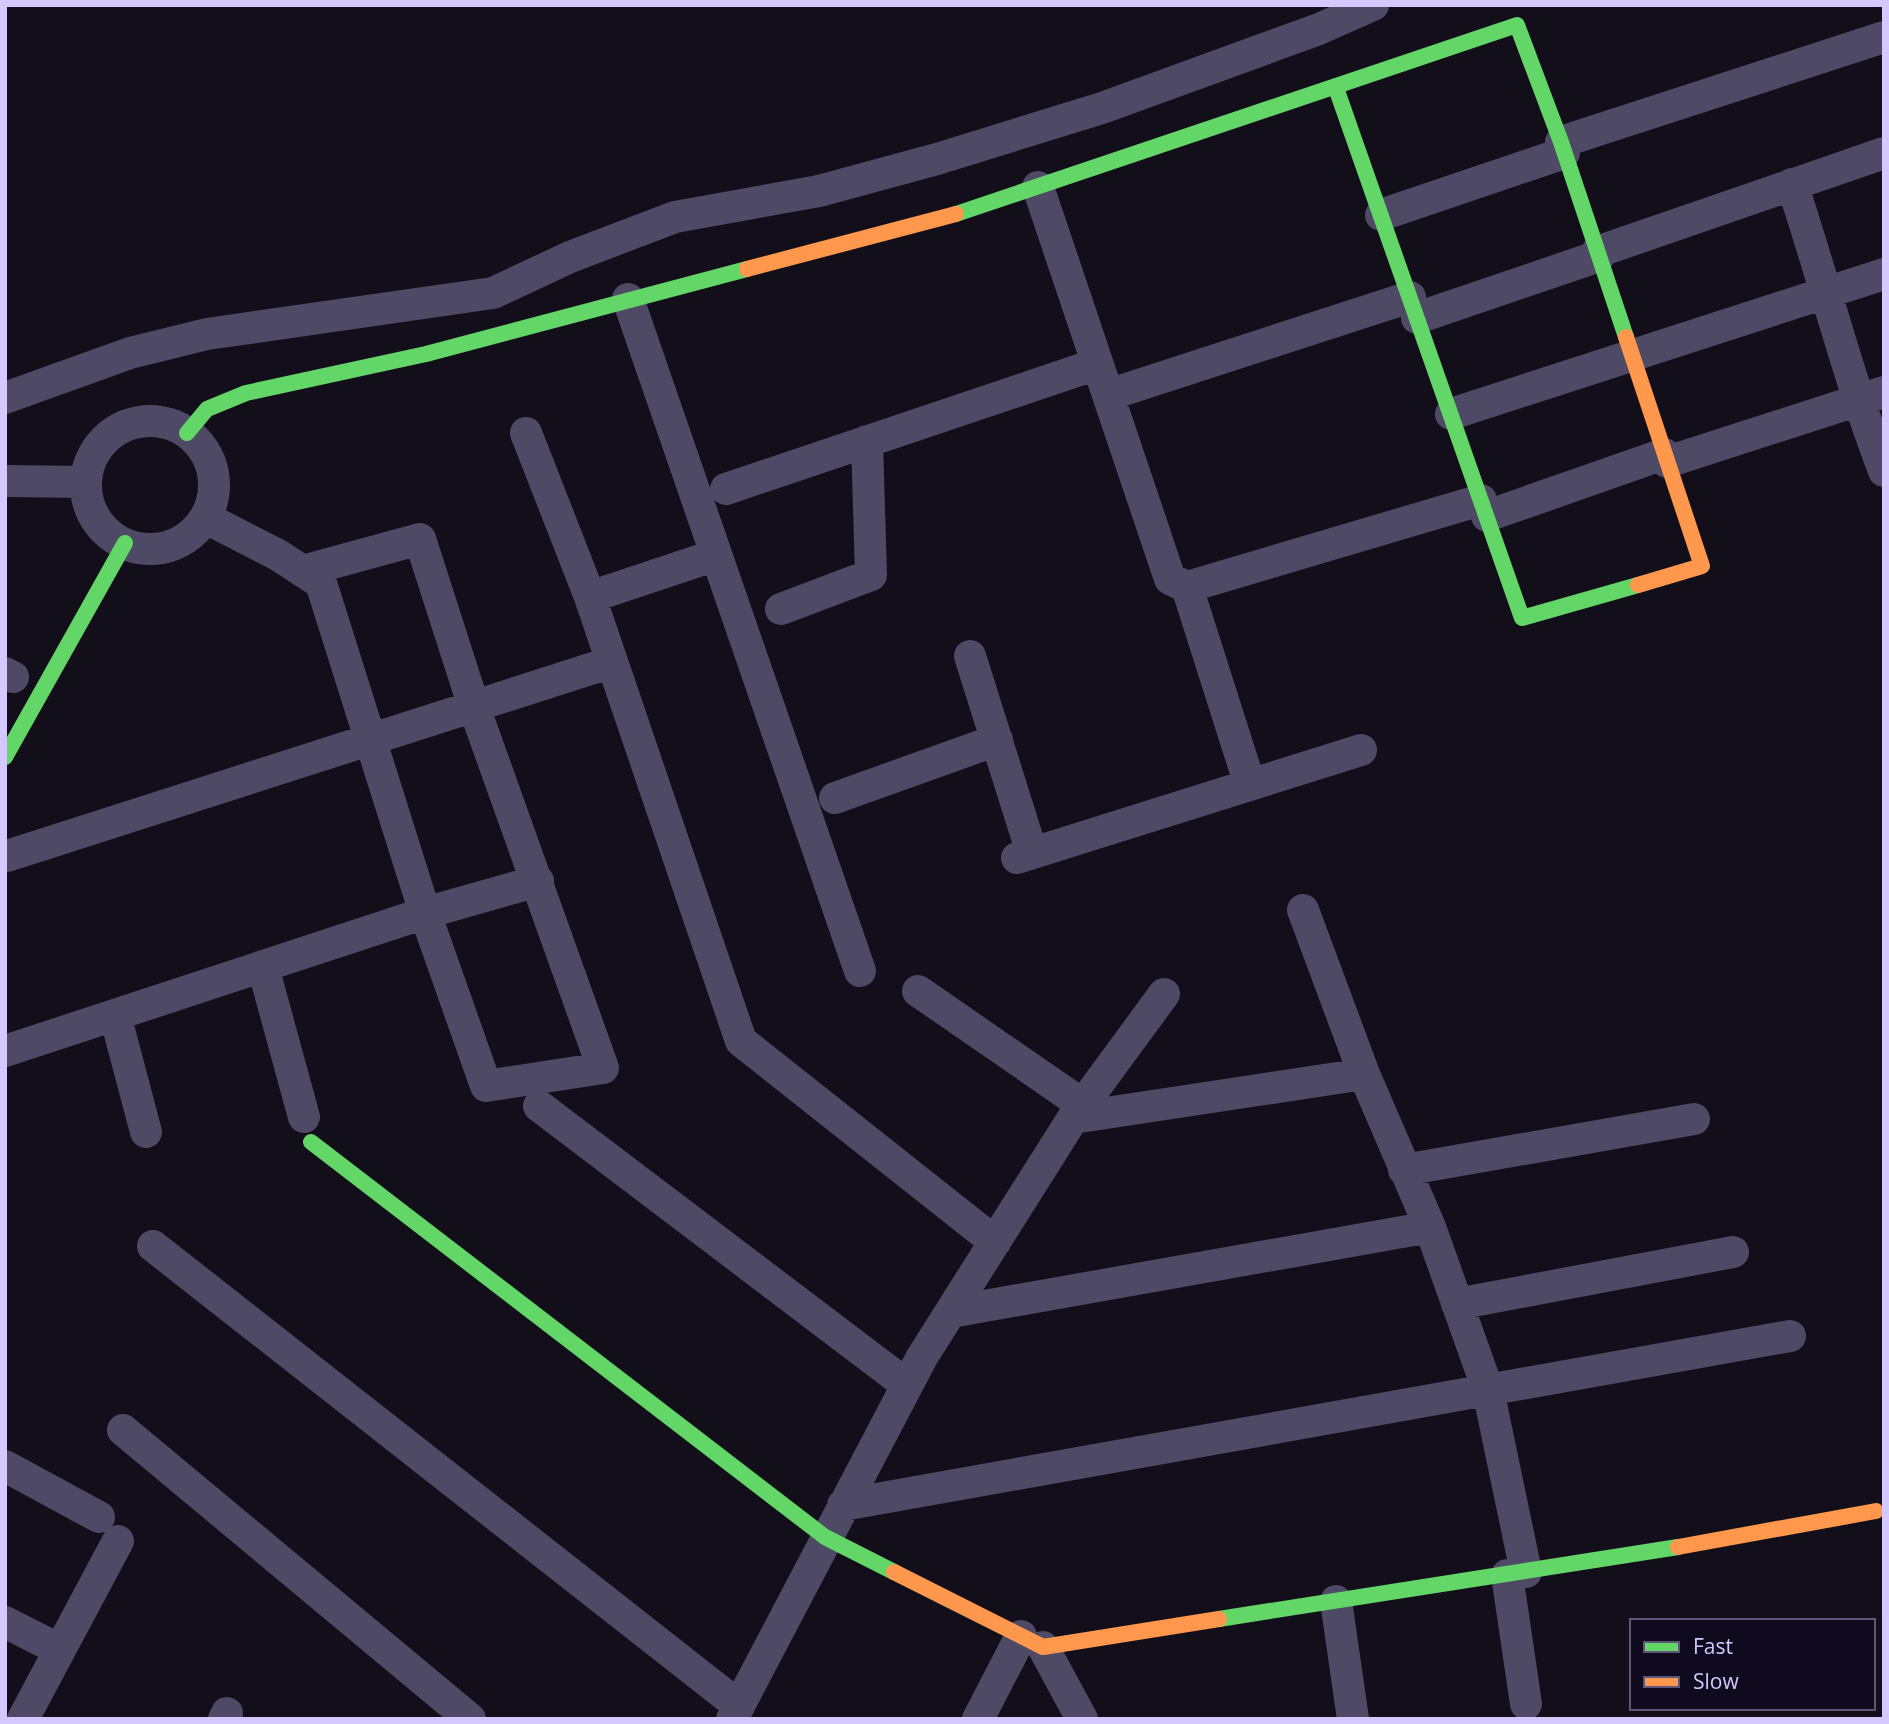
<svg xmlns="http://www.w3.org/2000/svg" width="1889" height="1724" font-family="'Open Sans',sans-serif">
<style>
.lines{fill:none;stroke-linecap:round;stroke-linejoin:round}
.street{stroke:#4e4964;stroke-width:32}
.fast{stroke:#63d668;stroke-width:16}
.slow{stroke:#ff974d;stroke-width:16}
</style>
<rect width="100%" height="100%" fill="#120f1a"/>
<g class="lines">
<!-- street -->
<path class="street" d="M1561,142L1884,37
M1792,184C1824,280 1848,377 1884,471
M1038,187L1170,579L1187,587L1250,785
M1381,215L1564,153
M1597,252L1884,153
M628,299L860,971
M1417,318L1599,256
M1108,395L1410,297
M5,398L130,353L207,334L493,293L570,257L675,217L819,191L937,159L1102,108L1319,29L1373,5
M1451,414L1884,274
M86 485a64 64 0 1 1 128 0a64 64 0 1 1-128 0Z
M526,433L590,597L741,1041L995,1242
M1667,462L1884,392
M5,481L86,482
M726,489L1097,364
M1487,516L1664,454
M206,518L278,555L321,583L425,913L486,1086L603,1068L474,707L420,539L303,571
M1187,587L1481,500
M590,597L716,555
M781,609L871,575L867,441
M970,656L1032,853
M5,673L13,677
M835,798L997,740
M7,856L612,662
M1017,858L1361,750
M1303,910L1364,1074L1430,1227L1488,1390L1526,1572
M263,967L304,1117
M918,991L1083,1105
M115,1015L146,1132
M5,1051L425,913L538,881
M539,1106L907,1385
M1073,1118L1364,1074
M1404,1170L1694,1119
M153,1246L739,1706
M1457,1304L1733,1252
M951,1312L1430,1227
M123,1430L470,1719
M5,1466L99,1517
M843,1505L1790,1336
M1507,1575L1526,1704
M1336,1601L1353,1719
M5,1622L58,1649
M1043,1647L1082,1719
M23,1719L118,1541
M224,1719L227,1713
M732,1719L922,1357L1073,1118L1164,994
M978,1719L1021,1636"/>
<!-- fast -->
<path class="fast" d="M1336,88L1522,618L1638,585
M956,214L1517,25L1561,142L1626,337
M187,433L207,409L246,393L426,354L747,269
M5,757L125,543
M311,1142L825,1537L894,1572
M1219,1619L1678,1547"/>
<!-- slow -->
<path class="slow" d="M747,269L956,214
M1626,337L1702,566L1638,585
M1678,1547L1876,1511
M894,1572L1043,1647L1219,1619"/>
</g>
<!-- border -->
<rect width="1889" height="1724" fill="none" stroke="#d4c8ff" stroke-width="14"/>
<!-- legend -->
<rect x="1630" y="1619" width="245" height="91" fill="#100a1f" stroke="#5e5679" stroke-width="2"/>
<rect x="1644" y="1642" width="35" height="10" fill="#63d668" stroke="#5e5679" stroke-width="2"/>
<text x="1693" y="1654" font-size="21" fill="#d4c8ff">Fast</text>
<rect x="1644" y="1677" width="35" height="10" fill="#ff974d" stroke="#5e5679" stroke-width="2"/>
<text x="1693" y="1689" font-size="21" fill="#d4c8ff">Slow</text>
</svg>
